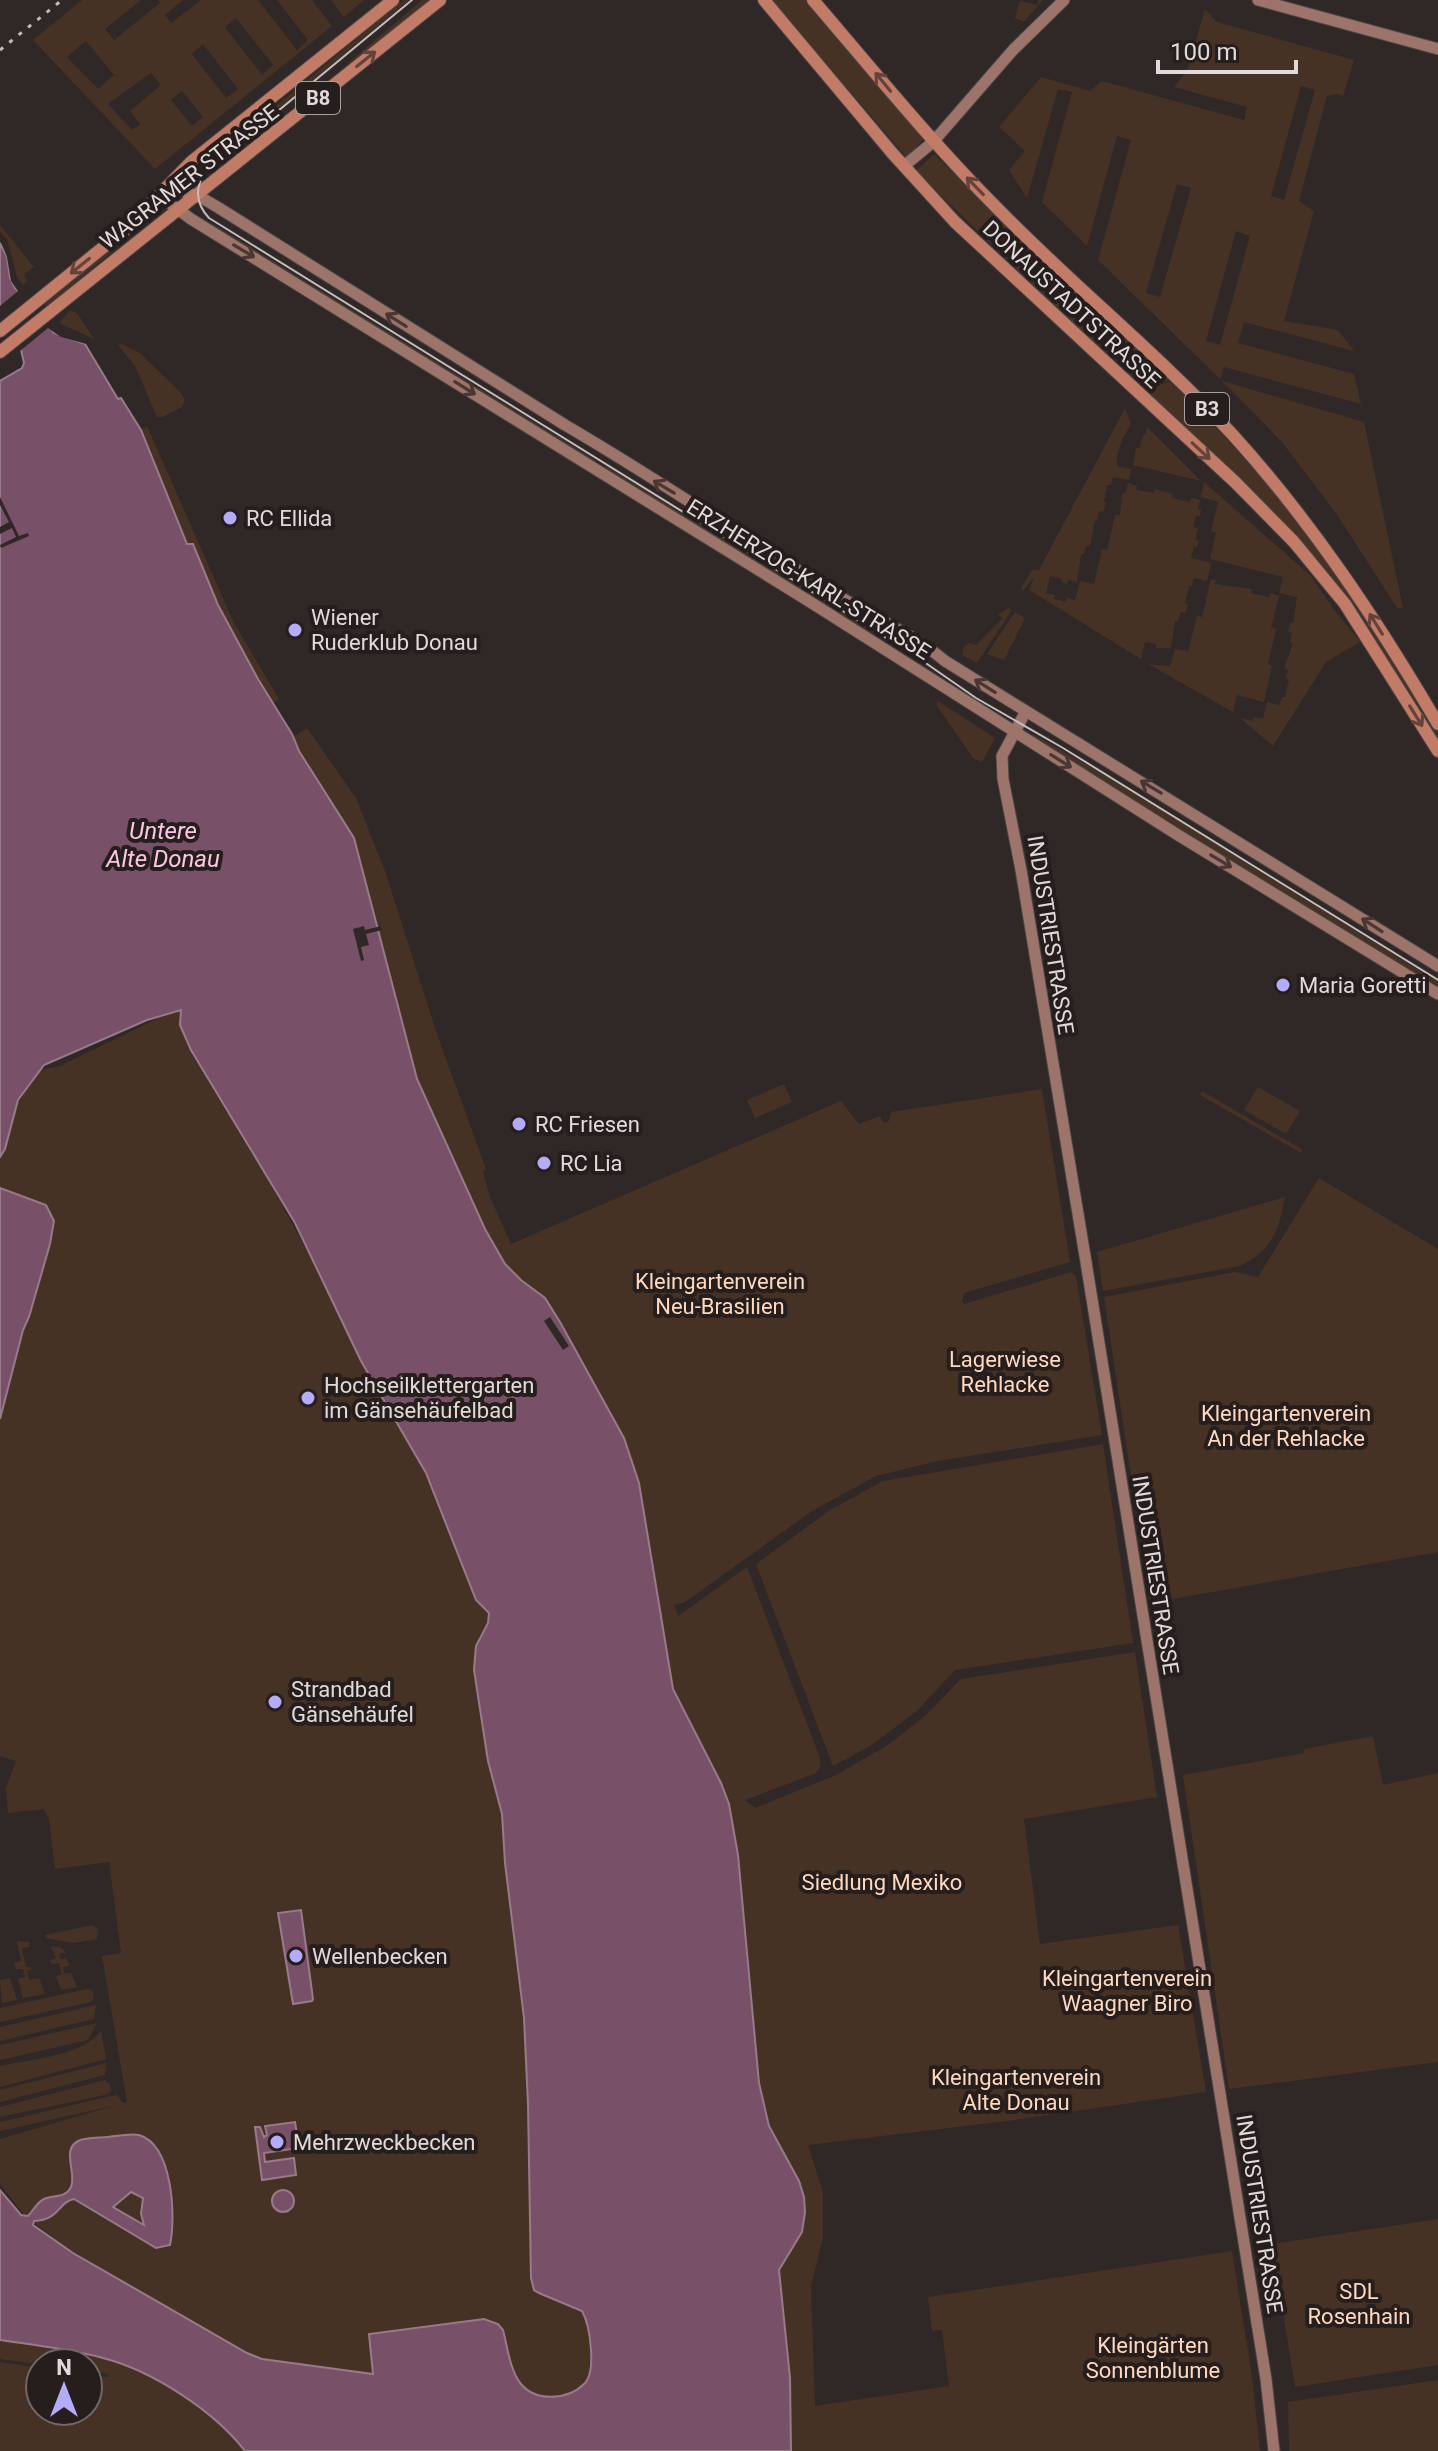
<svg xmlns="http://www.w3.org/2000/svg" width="1438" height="2451" font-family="Roboto,sans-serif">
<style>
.green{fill:#463224;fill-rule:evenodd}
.water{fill:#785168;stroke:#987a8a;stroke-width:2;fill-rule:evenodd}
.pier{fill:#302727}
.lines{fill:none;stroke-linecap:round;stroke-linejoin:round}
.secondary-casing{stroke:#4c4545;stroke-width:13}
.primary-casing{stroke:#4c4545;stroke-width:14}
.secondary{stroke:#9d746a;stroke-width:11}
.primary{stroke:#c27b67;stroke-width:12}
.tram{stroke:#c4bcbc;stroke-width:2}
.rail{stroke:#c4bcbc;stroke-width:3;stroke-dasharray:4 8;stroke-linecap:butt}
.oneway{stroke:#64433b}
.oneway2{stroke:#4a3734}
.poi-dot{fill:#b4acf9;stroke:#261d1d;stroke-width:3}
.labels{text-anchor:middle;stroke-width:8;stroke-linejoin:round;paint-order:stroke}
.shield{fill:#261d1d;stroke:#a9a1a1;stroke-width:2}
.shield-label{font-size:20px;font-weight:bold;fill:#e1dada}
.street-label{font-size:22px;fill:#e1dada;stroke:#261d1d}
.poi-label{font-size:22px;fill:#e1dada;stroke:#261d1d;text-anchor:start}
.park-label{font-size:22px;fill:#ffd9bf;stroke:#261d1d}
.water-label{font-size:24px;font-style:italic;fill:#fcc6e5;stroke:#261d1d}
</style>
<rect width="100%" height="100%" fill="#302727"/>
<!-- green -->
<path class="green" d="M82,0H141L105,29L114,40L160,3L158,0H183L165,15L171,23L201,0H258L297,50L308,40L277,0H312L332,26L155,169L33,40ZM236,18L273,65L262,75L225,27ZM86,41L114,75L98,89L67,57ZM203,44L238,89L226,98L192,54ZM151,73L161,85L130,111L140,124L132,130L108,104ZM182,91L203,117L192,126L171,100Z
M331,0H364L344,17Z
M403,0H409L255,128L253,125Z
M422,0H430L350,64L348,63Z
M772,0H807L923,139L907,158Z
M1039,0H1043L1024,22L1015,18L1020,1L1037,5Z
M1205,9L1217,22L1354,60L1343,96L1337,94L1327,96L1299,201L1314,211L1284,321L1338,330L1354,351L1244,322L1238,343L1354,374L1361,404L1224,367L1220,379L1098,260L1131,140L1117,136L1087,246L1042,202L1072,92L1058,89L1027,198L1009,170L1025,151L999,127L1041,77L1090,91L1102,81L1244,120L1247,107L1174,87L1187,71ZM1301,86L1315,90L1284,200L1271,196ZM1177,184L1191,188L1160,297L1146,293ZM1236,231L1250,236L1220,345L1206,341Z
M934,154L1106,322L1111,350L1107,354L1101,347L1099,349L916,171Z
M213,224L573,446L595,460L593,464L211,226Z
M0,225L34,267L24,274L27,282L23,285L17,277L7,239L0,232Z
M116,245L118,247L47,306L44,303Z
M70,310L77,313L94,339L59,323Z
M1120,334L1170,380L1143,389L1126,376L1123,357L1126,356Z
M120,343L140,353L182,394L185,400L182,407L162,417H157L135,366L118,345Z
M1172,381C1228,439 1282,498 1328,563C1368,618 1402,677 1438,734V742L1316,559L1284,524L1145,393L1152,387Z
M1222,381L1364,422L1403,608H1397L1336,513L1281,441Z
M1125,408L1131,424C1123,438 1116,449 1117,466L1131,469L1129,480L1113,477L1111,485H1107L1104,502L1106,503L1103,512L1099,511L1097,520H1095L1090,546H1086L1084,554H1081L1077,582L1068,580L1067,584L1061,582L1062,579L1050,576L1046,593L1055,595L1054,599L1066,602L1067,598L1075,600L1080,581L1094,584L1102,549L1107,550L1115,515H1120L1122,494L1126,492L1128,483L1137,486L1136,490L1154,493L1155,489L1173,494L1172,498L1190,502L1191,498L1200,500L1198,509L1201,510L1200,516H1196L1193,527L1198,528L1195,540L1199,541L1197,547H1194L1191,558L1211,563L1207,581L1194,578L1192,586H1189L1185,604L1188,605L1185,613L1181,612L1178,621H1175L1171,648H1156V644L1145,642L1141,659L1029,590L1034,577L1023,591L1021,588L1032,570H1039Z
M147,426L234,623L279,699L272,704L218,605L194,544H187L141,430Z
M1147,427L1201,481L1133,465L1136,448H1139L1144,434H1146Z
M606,466L873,632L870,636L604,471Z
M1204,482L1310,575L1333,608L1360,642L1326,662L1273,746L1240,718L1253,721L1254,717L1263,719L1267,702L1279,705L1282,697H1285L1289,679H1286L1288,670L1284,668L1293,643L1290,642L1292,633L1288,632L1290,623H1293L1297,597L1279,593L1283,577L1210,559L1216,533L1211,531L1218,502L1201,497Z
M1211,579L1216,580L1215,584L1252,589L1251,593L1269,597L1270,593L1279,596L1271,628L1276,629L1268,664L1272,666L1264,702L1237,695L1233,712L1148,664L1170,666L1175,649L1188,651L1197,616L1202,617Z
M1008,608L1012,610L977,663L962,655L964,647L969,643L976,645L1003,618L998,615Z
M1015,612L1025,618L1004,660L987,654Z
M938,701L995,738L982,762L973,758L937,706Z
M307,728L356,798L385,871L437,1034L486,1169L483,1172L490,1197L511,1244L841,1101L859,1124L880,1116L884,1123L889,1121L891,1112L1042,1089L1070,1262L964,1293L962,1300L964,1304L1071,1272L1076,1276L1102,1435L938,1461L876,1476L812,1511L685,1602L674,1605L678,1616L747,1567L820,1758V1767L816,1773L745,1800L755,1808L836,1775L888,1745L926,1715L961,1679L1135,1652L1157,1797L1024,1819L1040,1944L1178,1925L1206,2092L1015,2120L808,2145L823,2192V2237L811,2287L815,2406L949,2386L942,2330L932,2331L928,2297L1232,2251L1252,2376L1260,2451H791L785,2328L779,2270L802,2232L804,2197L799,2181L769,2127L759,2083L738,1855L729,1805L721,1783L673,1689L639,1483L545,1298L521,1280L505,1264L485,1229L446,1146L417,1079L354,838L299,751L293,737Z
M1033,734L1103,774L1438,982V988L1032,737Z
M179,1008L196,1012L219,1054L266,1176L334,1300L375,1386L423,1468L443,1511L476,1600L488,1610V1623L478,1638L530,1639L595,2386L573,2405L247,2357L61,2244L24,2215L0,2184V2139L113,2106L0,2131V2122L111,2096L117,2095L123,2103L127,2102L102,1956L121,1953L109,1862L55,1869L49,1818L43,1809L8,1813L6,1788L16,1761L0,1756V1125C19,1111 23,1087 40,1070L60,1066Z
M784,1084L792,1102L755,1118L747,1100Z
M1258,1087L1300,1111L1286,1134L1244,1110Z
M1202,1091L1303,1150L1301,1153L1200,1095Z
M1319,1178L1438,1249V1552L1150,1603L1104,1297L1235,1272L1258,1277Z
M1285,1197C1279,1231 1272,1250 1240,1266L1103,1291L1097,1252Z
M1103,1444L1133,1643L955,1670L917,1711L870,1746L833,1766L756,1564L830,1510L883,1481Z
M1373,1736L1383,1785L1438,1773V2062L1229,2089L1183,1775L1304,1753V1749Z
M92,1925L98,1929L97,1939L73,1943L46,1938L45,1935Z
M17,1941L29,1942V1947L22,1948L26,1967L34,1968L27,1971L29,1980L39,1978L45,1994L23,1998L18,1979L25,1977L23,1969H16L14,1963L21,1961Z
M51,1946L62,1948L66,1953H60V1959L67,1958L69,1966L63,1967L64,1973H71L77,1987L61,1990L56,1976L62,1974L59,1963L52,1964L50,1961L56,1958Z
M10,1978L17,2000L2,2003L0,1980Z
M87,1989L92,1990L94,1998L91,2002L0,2022V2008Z
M96,2005L94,2019L0,2041V2027Z
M97,2023L88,2040L0,2060V2045Z
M101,2030L106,2059L0,2087V2066C28,2060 87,2055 101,2030Z
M106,2063L105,2075L0,2102V2090Z
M105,2080L110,2084L111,2091L105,2095L0,2117V2107Z
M1438,2219V2365L1295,2387L1272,2244Z
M0,2340C34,2345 70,2349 103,2358C153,2371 214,2411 245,2451H0V2362L40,2368V2411H88V2375L109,2377L108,2374L88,2371V2363L40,2364L0,2359Z
M1438,2380V2451H1289L1288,2402Z"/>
<!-- water -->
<path class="water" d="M0,243L7,257L10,278L15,288L54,333L85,344L118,399L121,398L141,430L187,544H193L218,605L258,679L292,734L299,751L354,838L417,1079L485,1229L505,1264L521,1280L545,1298L560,1322L624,1438L639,1483L673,1689L721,1783L729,1804L738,1855L759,2083L769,2126L799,2181L804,2197L805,2212L802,2232L779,2270L790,2378L791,2451H245C214,2411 153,2371 103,2358C70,2349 34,2345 0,2340V2190L21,2215L28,2216C33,2211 37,2202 44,2199C53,2195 66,2198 71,2187C77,2173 61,2150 78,2141C86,2137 99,2138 108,2137C117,2136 131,2133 139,2135C173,2145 176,2217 170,2245L156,2248L74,2199C58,2202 60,2220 34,2221L33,2225L73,2253L247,2353L262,2359L373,2374L369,2334L484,2319L498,2324L503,2330C507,2345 510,2371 521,2384C536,2402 568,2400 584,2384C597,2372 590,2325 582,2311L539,2293L534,2290L531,2278L528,2104L524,2018L505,1863L502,1814L488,1761L474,1670L476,1646L488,1623L489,1613L476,1600L426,1473L361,1361L295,1223L191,1050L180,1025L181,1010L147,1020L44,1065L18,1100L5,1149L0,1157V381L22,368L24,363L21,350L0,322ZM131,2192L143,2198L141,2214L144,2225L113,2207Z
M0,1188L46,1205L54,1221L50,1244L29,1317L23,1330L0,1419Z
M301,1910L313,1999L312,2001L293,2004L278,1913Z
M295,2122L299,2148L264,2153L265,2162L294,2158L296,2175L262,2180L255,2127H260L264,2137L267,2135L265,2126Z
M272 2201a11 11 0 1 1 22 0a11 11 0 1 1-22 0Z"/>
<!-- pier -->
<path class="pier" d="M0,239L9,250L16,282L49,323L59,332L86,340L90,345L61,337L48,328L20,351L0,327V306L18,291L11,281L7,257Z
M0,497L19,536L28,533L29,536L1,548L0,545L16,537L12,528L0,534V527L9,522L0,505Z
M364,926L365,930L381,926L382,930L366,934L369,945L361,947L364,960L361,961L353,929Z
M550,1317L569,1346L563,1350L544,1321Z"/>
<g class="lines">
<!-- secondary casing -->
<g class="secondary-casing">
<path id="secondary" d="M1258,0L1438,49
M904,166L933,142L1013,50L1064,0
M167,186L202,198L219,208L565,425C646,472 724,525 804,574C821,585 838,596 856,606C887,624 918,638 945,661L1438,966
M160,196L191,219L807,600L1178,835L1438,994
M1026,711L1002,756L1003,779L1021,870L1086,1262L1266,2379L1274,2451"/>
</g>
<!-- primary casing -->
<g class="primary-casing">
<path id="primary" d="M764,0L893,154L955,222L1235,482L1294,542L1345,604L1438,751
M813,0C873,70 931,142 997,208C1073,286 1158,354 1232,434C1312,522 1378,622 1438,724
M0,331L127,228L191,162L393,0
M0,352L440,0"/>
</g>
<!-- secondary -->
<use href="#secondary" class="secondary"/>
<!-- primary -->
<use href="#primary" class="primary"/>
<!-- tram -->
<path class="tram" d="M412,0L208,169C194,185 195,203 209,218L917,657L976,698L1063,748L1438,980"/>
<!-- rail -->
<path class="rail" d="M0,50L62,0"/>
</g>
<!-- one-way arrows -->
<defs><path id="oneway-shaft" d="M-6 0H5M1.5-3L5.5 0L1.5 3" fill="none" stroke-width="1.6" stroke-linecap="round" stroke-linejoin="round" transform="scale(2)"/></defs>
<g class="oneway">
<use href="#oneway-shaft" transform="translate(366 59) rotate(-39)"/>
<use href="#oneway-shaft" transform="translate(883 82) rotate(-129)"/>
<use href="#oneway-shaft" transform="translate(975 186) rotate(-134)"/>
<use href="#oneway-shaft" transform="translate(80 266) rotate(141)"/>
<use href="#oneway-shaft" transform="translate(1201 451) rotate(43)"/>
<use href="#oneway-shaft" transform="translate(1376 624) rotate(-122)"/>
<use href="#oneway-shaft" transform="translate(1416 716) rotate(58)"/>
</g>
<g class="oneway2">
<use href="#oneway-shaft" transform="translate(244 251) rotate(31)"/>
<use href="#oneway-shaft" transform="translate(396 320) rotate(-148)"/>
<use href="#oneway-shaft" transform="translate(465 388) rotate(32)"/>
<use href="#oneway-shaft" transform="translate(664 487) rotate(-149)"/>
<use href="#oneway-shaft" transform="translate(985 686) rotate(-148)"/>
<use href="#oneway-shaft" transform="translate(1061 761) rotate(32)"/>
<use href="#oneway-shaft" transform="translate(1151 787) rotate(-149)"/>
<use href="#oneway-shaft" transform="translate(1221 861) rotate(31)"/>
<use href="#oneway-shaft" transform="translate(1372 925) rotate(-147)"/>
</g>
<!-- markers -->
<g class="poi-dot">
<circle cx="230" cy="518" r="8"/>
<circle cx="295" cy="630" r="8"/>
<circle cx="1283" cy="985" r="8"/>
<circle cx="519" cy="1124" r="8"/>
<circle cx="544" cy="1163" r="8"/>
<circle cx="308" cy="1398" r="8"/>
<circle cx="275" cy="1702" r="8"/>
<circle cx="296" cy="1956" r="8"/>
<circle cx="277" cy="2142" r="8"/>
</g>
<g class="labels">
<!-- shield labels -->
<g class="shield">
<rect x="296" y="82" width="44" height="32" rx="6"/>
<rect x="1185" y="393" width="44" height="32" rx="6"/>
</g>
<g class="shield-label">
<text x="318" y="105">B8</text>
<text x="1207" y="416">B3</text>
</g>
<!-- street labels -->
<g class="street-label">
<text transform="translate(189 176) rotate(-38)" y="8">WAGRAMER STRASSE</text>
<text transform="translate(1072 304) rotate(43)" y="8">DONAUSTADTSTRASSE</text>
<text transform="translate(809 579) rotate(32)" y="8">ERZHERZOG-KARL-STRASSE</text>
<text transform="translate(1051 935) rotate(81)" y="8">INDUSTRIESTRASSE</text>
<text transform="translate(1156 1575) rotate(81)" y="8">INDUSTRIESTRASSE</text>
<text transform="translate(1260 2214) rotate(81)" y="8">INDUSTRIESTRASSE</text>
</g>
<!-- poi labels -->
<g class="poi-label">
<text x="246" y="526">RC Ellida</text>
<text x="311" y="625">Wiener<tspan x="311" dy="25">Ruderklub Donau</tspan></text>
<text x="1299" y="993">Maria Goretti</text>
<text x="535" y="1132">RC Friesen</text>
<text x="560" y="1171">RC Lia</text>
<text x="324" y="1393">Hochseilklettergarten<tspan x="324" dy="25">im Gänsehäufelbad</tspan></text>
<text x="291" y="1697">Strandbad<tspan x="291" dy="25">Gänsehäufel</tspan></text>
<text x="312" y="1964">Wellenbecken</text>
<text x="293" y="2150">Mehrzweckbecken</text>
</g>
<!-- park labels -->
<g class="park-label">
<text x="720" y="1289">Kleingartenverein<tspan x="720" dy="25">Neu-Brasilien</tspan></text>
<text x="1005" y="1367">Lagerwiese<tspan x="1005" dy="25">Rehlacke</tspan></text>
<text x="1286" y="1421">Kleingartenverein<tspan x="1286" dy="25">An der Rehlacke</tspan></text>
<text x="882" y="1890">Siedlung Mexiko</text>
<text x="1127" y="1986">Kleingartenverein<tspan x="1127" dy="25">Waagner Biro</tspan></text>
<text x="1016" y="2085">Kleingartenverein<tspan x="1016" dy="25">Alte Donau</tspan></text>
<text x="1359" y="2299">SDL<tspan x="1359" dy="25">Rosenhain</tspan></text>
<text x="1153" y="2353">Kleingärten<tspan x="1153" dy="25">Sonnenblume</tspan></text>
</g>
<!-- water labels -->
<g class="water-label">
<text x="163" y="839">Untere<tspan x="163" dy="28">Alte Donau</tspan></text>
</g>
</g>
<!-- north arrow -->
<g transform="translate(64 2387)"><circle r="38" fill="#261d1d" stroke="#716969" stroke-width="2"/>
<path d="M0-6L14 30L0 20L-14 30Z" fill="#b4acf9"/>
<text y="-12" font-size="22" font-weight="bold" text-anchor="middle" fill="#e1dada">N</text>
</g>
<!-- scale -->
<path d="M1158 60v12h138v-12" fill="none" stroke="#e1dada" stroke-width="4"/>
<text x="1170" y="60" font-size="24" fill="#e1dada" stroke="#261d1d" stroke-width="6" paint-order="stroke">100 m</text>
</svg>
